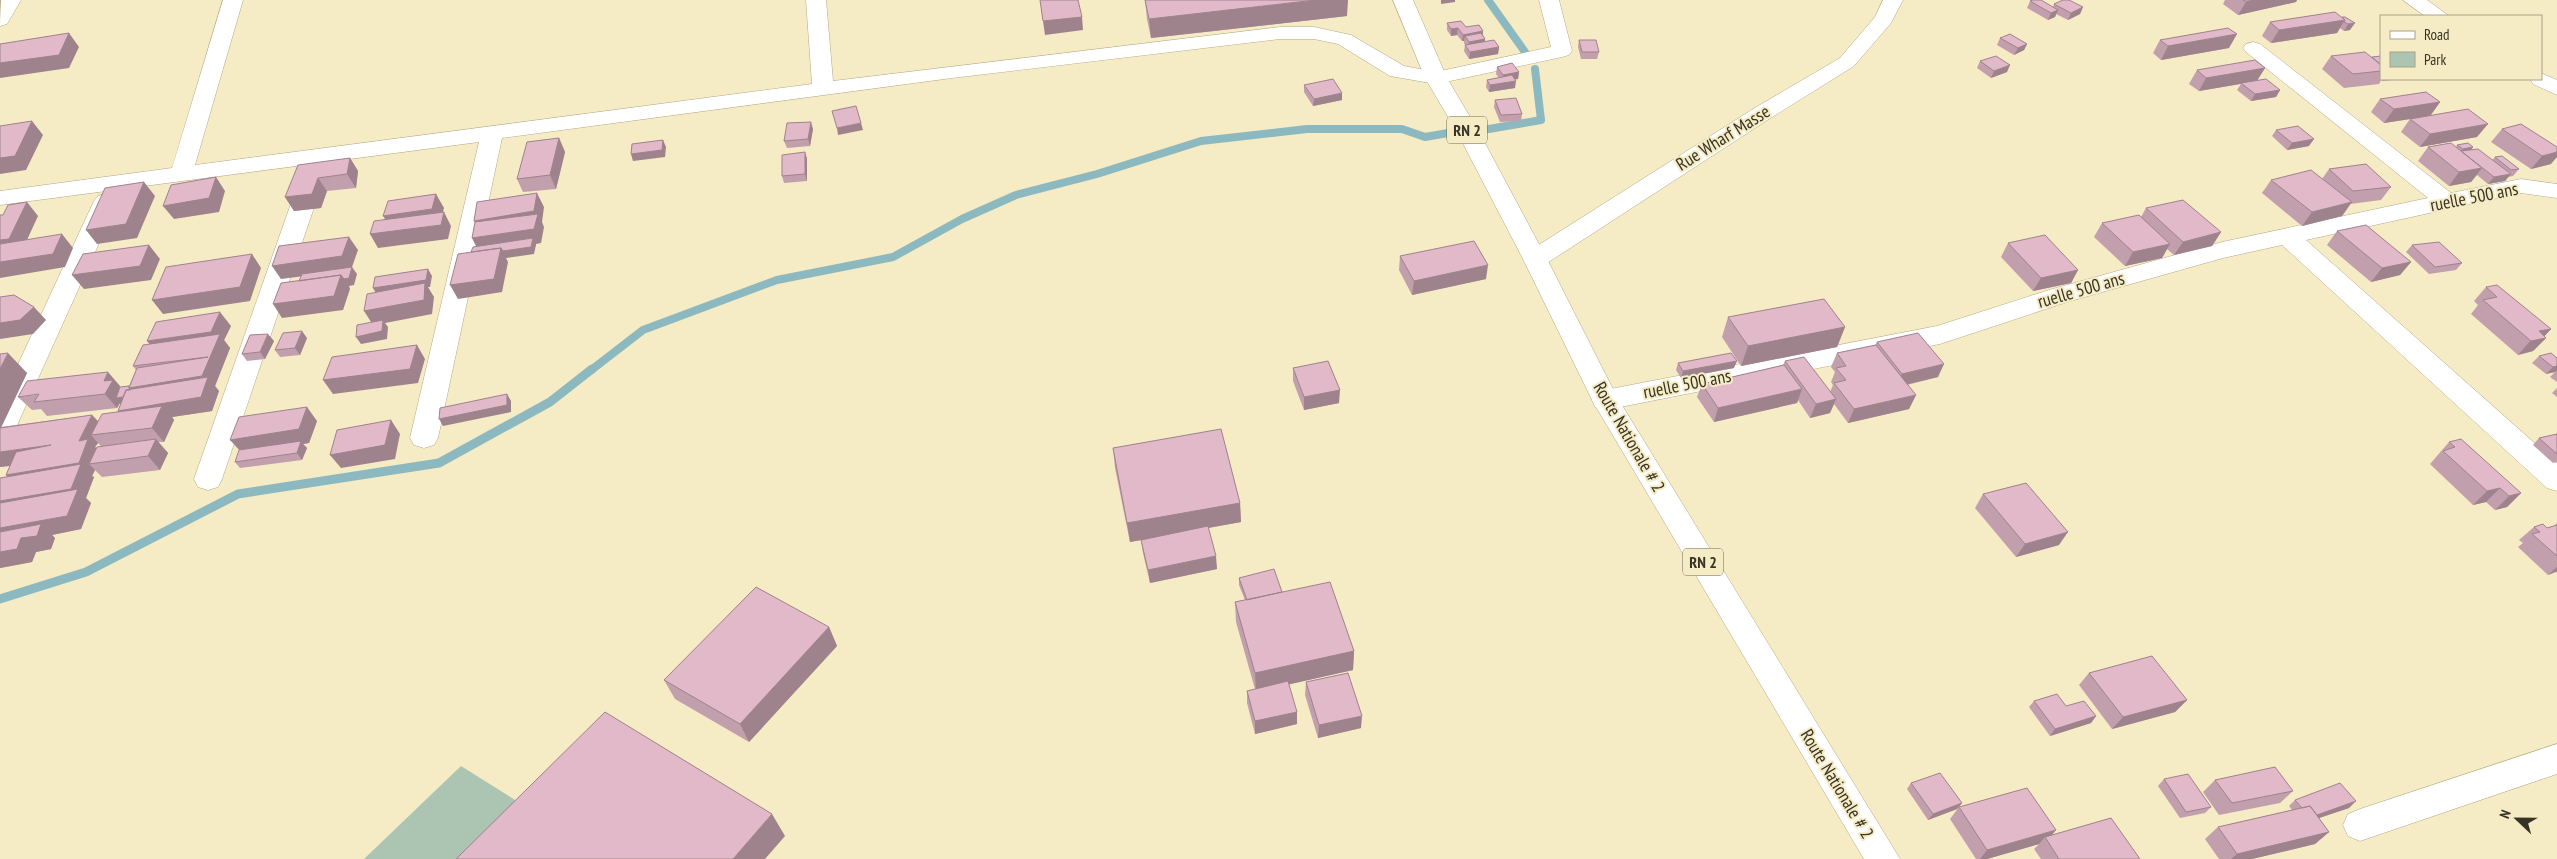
<svg xmlns="http://www.w3.org/2000/svg" width="2557" height="859" font-family="'PT Sans Narrow',sans-serif">
<style>
.green{fill:#acc4b2}
.lines{fill:none;stroke-linecap:round;stroke-linejoin:round}
.stream-far1{stroke:#8cb9c0;stroke-width:8}
.stream{stroke:#8cb9c0;stroke-width:9}
.minor-casing{stroke:#b2a884;stroke-width:1}
.major-casing{stroke:#b2a884;stroke-width:1}
.minor{fill:#fff;fill-rule:evenodd}
.major{fill:#fff;fill-rule:evenodd}
.wall{fill:#c29fac;fill-rule:evenodd}
.shaded-wall{fill:#9e828c}
.building{fill:#e2b9c8;stroke:#9e828c}
.labels{text-anchor:middle;stroke-width:4;stroke-linejoin:round;paint-order:stroke}
.shield{fill:#f5ebc5;stroke:#716b55;stroke-width:1}
.shield-label{font-size:16px;font-weight:bold;fill:#383425}
.street-label{font-size:18px;fill:#383425;stroke:#f5ebc5}
</style>
<rect width="100%" height="100%" fill="#f5ebc5"/>
<!-- green -->
<path class="green" d="M461,766L523,805L470,859H364Z"/>
<g class="lines">
<!-- stream-far1 -->
<path class="stream-far1" d="M1488,0L1525,52
M1489,129L1541,120L1535,69
M590,371L643,330L777,280L893,257L962,219L1016,195L1097,174L1201,141L1307,129H1402L1425,137L1448,133"/>
<!-- stream -->
<path class="stream" d="M0,599L86,572L238,494L439,463L550,402L592,369"/>
<!-- minor casing -->
<g class="minor-casing">
<path id="minor" d="M1,0H21L7,24L0,26Z
M223,0H243L195,165L812,84L806,0H826L833,81L1280,27H1314L1351,35L1404,66L1436,72L1551,47L1539,0H1559L1572,51L1569,55L1562,57L1436,84L1390,76L1338,44L1314,39H1280L952,78L502,138L438,438L434,445L424,448L414,445L410,438L479,142L0,205V191L172,168Z
M1883,0H1903L1891,23L1854,66L1769,119L1544,265L1535,267L1526,265L1523,259L1526,253L1753,109L1840,58L1875,17Z
M2403,0H2427L2449,16H2425Z
M2253,42L2260,44L2451,193L2521,179L2557,184V198L2521,193L2306,240L2557,463V491L2547,488L2282,245L2223,258L2067,302L1940,344L1605,410L1595,407L1592,400L1595,393L1605,390L1937,326L2049,290L2222,242L2428,198L2246,52L2243,48L2246,44Z
M2541,73L2557,80V95L2533,84L2530,79H2541Z
M313,168L321,170L325,175L222,479L218,487L208,490L198,487L194,479L301,175L305,170Z
M106,194L114,196L118,201L14,432L10,439L0,442V403L94,201L98,196Z
M2557,744V774L2360,841L2348,836L2343,825L2348,814L2360,809Z"/>
</g>
<!-- major casing -->
<g class="major-casing">
<path id="major" d="M1393,0H1413L1447,78L1479,132L1547,259L1617,397L1900,859H1864L1592,400L1523,259L1457,132L1425,78Z"/>
</g>
<!-- minor -->
<use href="#minor" class="minor"/>
<!-- major -->
<use href="#major" class="major"/>
</g>
<!-- wall -->
<path class="wall" d="M1145,0L1347,16L1151,38L1147,19Z
M2225,0H2297L2296,2L2238,15L2223,4Z
M2030,1L2053,7L2054,4L2083,7L2080,14L2068,20L2056,14L2055,17L2048,20L2027,8Z
M2342,17H2345L2350,30L2344,31L2340,28L2337,33L2271,43L2262,36L2270,22Z
M1447,23L1483,31V35L1485,41L1499,47L1498,54L1469,59L1464,51L1465,45L1464,43V41H1462L1457,35L1451,36L1447,30Z
M2000,38L2027,44L2024,50L2014,55L1997,45Z
M1579,40L1599,52L1597,59H1581L1578,47Z
M2160,40L2229,48L2161,60L2153,53Z
M2331,56L2372,57L2381,56V79H2402L2383,81L2381,80L2379,84L2344,88L2322,69Z
M1980,61L2007,72L1991,78L1977,68Z
M1497,67L1519,72L1518,79H1515V88L1489,92L1486,87L1487,80L1499,78L1496,74Z
M2265,68L2257,80L2280,90L2276,97L2251,101L2237,90L2241,84L2199,91L2189,84L2197,70Z
M1304,85L1342,100L1313,106L1304,92Z
M2380,99L2440,102L2431,115L2477,137L2420,147L2401,132L2410,119L2384,123L2371,112Z
M1495,100L1522,114L1521,121L1500,122L1494,107Z
M2521,124L2551,164L2531,169L2491,142L2502,129Z
M813,129L810,146L787,148L784,141Z
M2276,130L2309,146L2287,150L2272,136Z
M559,138L565,152L556,189L523,192L517,179Z
M2457,145L2473,147L2471,150L2492,160L2495,157L2519,169L2513,176L2508,177L2505,181L2488,184L2477,175L2471,182L2449,186L2418,161L2428,147H2456Z
M805,152L807,159V181L784,183L782,176Z
M350,158L358,171L356,188L327,191L321,208L294,211L285,197Z
M2329,169L2391,187L2381,200L2350,204L2342,216L2302,226L2262,193L2271,180L2322,179Z
M2146,208L2221,232L2212,246L2174,255L2167,249L2162,258L2125,266L2094,237L2102,223L2141,217Z
M2337,231L2411,262L2400,275L2371,282L2327,245Z
M2008,243L2078,270L2071,283L2033,291L2001,257Z
M2412,245L2462,263L2456,270L2429,274L2406,252Z
M1400,256L1486,279L1412,295L1399,270Z
M2486,287L2551,329L2544,336L2546,338L2533,351L2518,355L2471,314L2478,305L2474,301Z
M1728,317L1845,327L1837,347L1741,366L1722,337Z
M231,326L224,340L230,348L215,386L219,391L212,411L172,417L174,420L164,442H158L168,453L160,470L102,477L95,470L92,476L94,477L86,498L91,503L81,529L52,535L55,538L51,549L36,552L32,562L0,568V478L7,477L6,475L10,466L0,467V354L27,373L1,427L92,415L98,421L119,412L118,411L121,403H120L117,408L47,416L41,409L32,410L18,397L120,386V389L129,386L136,370L133,366L150,344ZM98,443L101,446L96,448L95,447Z
M307,338L300,355L280,357L275,350Z
M274,341L265,359L247,361L242,354Z
M1877,342L1938,377L1907,385L1916,395L1909,409L1848,423L1834,404L1830,413L1810,418L1798,400L1797,403L1714,422L1697,397L1702,384L1783,365L1785,361L1830,392L1833,385L1831,382L1835,372L1831,367L1837,353L1875,345Z
M2539,356L2557,358V382L2550,377L2555,372L2546,374L2532,363Z
M1678,363L1734,368L1681,378L1676,370Z
M1293,368L1339,403L1304,410L1293,381Z
M2557,388V397L2552,393Z
M317,421L309,443L303,444L307,448L302,460L240,468L235,462Z
M2557,434V462L2553,463L2533,445L2539,438Z
M2449,442L2521,493L2507,507L2495,510L2486,502L2473,505L2430,464L2437,456Z
M1113,448L1240,503L1241,522L1208,528L1217,569L1150,583L1143,553L1141,540L1130,542L1115,468Z
M1983,494L2059,545L2016,557L1975,508Z
M2557,523V573L2556,572L2548,575L2518,547L2523,543L2519,540L2534,527L2547,528L2554,526Z
M1239,578L1282,592L1354,651L1353,670L1289,684L1297,724L1255,734L1247,703V691L1255,689L1236,622L1235,602L1245,600L1239,585Z
M829,627L837,646L749,742L675,699L664,680Z
M2089,673L2187,700L2175,712L2112,729L2079,685Z
M1306,682L1361,728L1318,738L1305,695Z
M2034,701L2066,706L2096,716L2091,723L2050,736L2029,707Z
M2164,779L2211,807L2205,813L2180,818L2158,786Z
M2215,780L2293,791L2280,803L2219,815L2203,792Z
M1911,783L1962,803L1957,809L1928,820L1907,789Z
M2295,800L2349,808L2319,818L2329,832L2315,844L2252,859H2219L2205,839L2218,827L2292,810L2289,806Z
M1959,807L2052,835L2140,859H2041L2034,849L2039,844L1987,859H1976L1950,819Z"/>
<!-- shaded-wall -->
<path class="shaded-wall" d="M1316,0H1348L1347,16L1151,38L1149,19Z
M1441,0H1455V2L1441,4Z
M2253,0H2297L2296,2L2238,15L2246,2Z
M2083,7L2080,14L2068,20L2071,13Z
M2058,10L2055,17L2048,20L2051,13Z
M1082,17L1083,30L1045,35L1043,21Z
M2345,20L2337,33L2271,43L2279,30Z
M2355,23L2350,30L2344,31L2348,24Z
M1458,28L1457,35L1451,36V29Z
M1483,31L1482,38L1465,36L1464,41H1462L1463,35Z
M69,33L79,47L69,68L0,78V63Z
M2237,34L2229,48L2161,60L2168,46Z
M1485,39V46L1468,49L1469,42Z
M2027,44L2024,50L2014,55L2018,48Z
M1499,47L1498,54L1469,59L1470,52Z
M2010,65L2007,72L1991,78L1994,71Z
M2265,68L2257,81L2199,91L2206,78Z
M1519,72L1518,79L1502,82L1503,75Z
M1516,81L1515,88L1489,92L1490,85Z
M2280,90L2276,97L2251,101L2255,94Z
M1342,93V100L1313,106L1314,99Z
M2440,102L2430,116L2384,123L2394,109Z
M32,121L43,135L26,170L0,174V158Z
M811,122L813,129L810,146L808,139Z
M861,123L863,130L838,135L837,128Z
M2488,124L2477,137L2420,147L2430,134Z
M559,138L565,152L556,189L550,175Z
M2314,139L2309,146L2287,150L2292,143Z
M663,140L666,147L665,157L633,161L631,154Z
M2473,147L2468,154L2457,156L2463,149Z
M805,152L807,159V181L805,174Z
M2557,152V157L2551,164L2531,169L2542,156Z
M350,158L358,171L356,188L347,174Z
M2482,168L2471,182L2449,186L2459,172Z
M2511,174L2505,181L2488,184L2494,177Z
M216,177L225,191L219,212L174,219L163,206Z
M318,178L327,191L321,208L294,211L285,197Z
M144,182L155,196L137,238L97,244L86,230Z
M537,193L544,207L542,222L544,227L541,243L536,244V245L534,254L506,258L508,262L502,292L458,299L450,285L479,252L472,238L481,235L474,221Z
M436,194L444,208L440,223L392,229L383,216Z
M27,202L38,216L21,253L0,256V240Z
M2352,202L2342,216L2302,226L2312,212Z
M444,212L451,226L448,239L378,248L370,234Z
M2221,232L2212,246L2174,255L2183,242Z
M62,234L73,248L65,267L0,278V262Z
M349,237L358,250L351,270L281,279L272,266Z
M2170,244L2162,258L2125,266L2133,252Z
M149,245L160,259L151,280L84,289L72,275Z
M252,254L261,268L250,301L163,314L152,300Z
M2411,262L2400,275L2371,282L2382,268Z
M1488,265L1486,279L1412,295L1414,281Z
M352,267L357,274L354,285L349,286L350,289L343,310L282,318L273,304Z
M428,269L432,276L430,287H428L434,297L432,314L385,323L388,327L387,339L361,344L356,337L373,325L364,311L377,295L373,288Z
M2078,270L2071,283L2033,291L2041,278Z
M34,307L46,320L33,334L0,339V323Z
M220,312L231,326L224,340L230,348L215,386L219,391L212,411L172,417L174,420L164,442L152,428L130,424L118,411L122,405L120,403L117,408L105,394L104,381L108,372L120,386L119,388L125,394L129,388L214,347L159,355L147,341Z
M1845,327L1837,347L1741,366L1748,346Z
M2551,329L2542,339L2546,338L2533,351L2518,355L2539,331Z
M302,331L307,338L300,355L295,348Z
M268,334L274,341L265,359L260,352Z
M417,345L425,359L418,383L333,394L323,380Z
M8,353L27,373L0,430V369Z
M1737,361L1734,368L1681,378L1683,371Z
M1944,364L1938,377L1895,387L1902,374Z
M2557,366V370L2555,372L2546,374L2553,367Z
M1802,389L1797,403L1714,422L1718,408Z
M1340,390L1339,403L1304,410V397Z
M507,394L511,401V412L443,426L439,419Z
M1916,395L1909,409L1848,423L1854,409Z
M1836,399L1830,413L1810,418L1816,404Z
M307,407L317,421L309,443L303,444L307,448L302,460L297,453H242L230,440Z
M92,415L104,428L91,435L98,443L95,447L101,453L89,464L95,470L92,476L94,477L86,498L91,503L81,529L52,535L55,538L51,549L36,552L32,562L0,568V501L20,489L6,475L79,441Z
M391,420L400,434L395,459L341,468L330,455Z
M156,439L168,453L160,470L148,456Z
M51,445L64,459L0,467V452Z
M2500,488L2486,502L2473,505L2487,491Z
M2521,493L2507,507L2495,510L2509,496Z
M1240,503L1241,522L1130,542L1127,523Z
M2068,532L2059,545L2016,557L2025,544Z
M1216,556L1217,569L1150,583L1148,570Z
M2557,567V571L2548,575Z
M829,627L837,646L749,742L740,724Z
M1354,651L1353,670L1256,692L1255,673Z
M2187,700L2175,712L2112,729L2123,717Z
M1297,712V724L1255,734V721Z
M1362,716L1361,728L1318,738L1319,725Z
M2096,716L2091,723L2050,736L2055,729Z
M2356,801L2349,808L2304,823L2311,817Z
M1962,803L1957,809L1928,820L1933,814Z
M772,814L785,836L765,859H733Z
M2056,830L2047,841L2045,837L2039,844L1987,859H1980L1987,850Z
M2329,832L2315,844L2252,859H2231L2237,854Z"/>
<!-- building -->
<path class="building" d="M1040,0H1078L1082,17L1043,21Z
M1145,0H1316L1149,19Z
M2033,0H2041L2058,10L2051,13L2030,1Z
M2063,0H2069L2083,7L2071,13L2054,4Z
M2243,0H2253L2246,2Z
M2335,12L2345,20L2279,30L2270,22Z
M2342,17H2345L2355,23L2348,24L2344,22L2345,20Z
M1461,21L1466,27L1479,25L1483,31L1463,35L1458,28L1451,29L1447,23Z
M2228,28L2237,34L2168,46L2160,40Z
M69,33L59,55L0,63V44Z
M1481,33L1485,39L1469,42L1465,36Z
M2010,34L2027,44L2018,48L2000,38Z
M1494,40L1499,47L1470,52L1465,45Z
M1579,40H1596L1599,52H1582Z
M2365,52L2381,65V71L2353,74L2331,56Z
M1996,56L2010,65L1994,71L1980,61Z
M2381,56V65L2372,57Z
M2255,60L2265,68L2206,78L2197,70Z
M1512,63L1519,72L1503,75L1497,67Z
M1512,75L1516,81L1490,85L1487,80Z
M1333,79L1342,93L1314,99L1304,85Z
M2266,79L2280,90L2255,94L2241,83Z
M2426,92L2440,102L2394,109L2380,99Z
M1516,98L1522,114L1501,115L1495,100Z
M856,106L861,123L837,128L832,111Z
M2468,109L2488,124L2430,134L2410,119Z
M32,121L15,156L0,158V126Z
M811,122L808,139L784,141L787,123Z
M2521,124L2557,147V152L2542,156L2502,129Z
M2298,126L2314,139L2292,143L2276,130Z
M559,138L550,175L517,179L527,142Z
M663,140L662,150L631,154L632,144Z
M2451,143L2482,168L2459,172L2428,147Z
M2468,143L2473,147L2463,149L2457,145Z
M2478,149L2511,174L2494,177L2461,151Z
M805,152V174L782,176V155Z
M2502,156L2519,169L2511,170L2495,157Z
M350,158L347,174L318,178L312,194L285,197L298,165Z
M2366,164L2391,187L2353,191L2329,169Z
M2311,170L2352,202L2312,212L2271,180Z
M216,177L209,198L163,206L171,185Z
M144,182L126,224L86,230L105,188Z
M537,193L534,211L474,221L477,202Z
M436,194L432,209L383,216L388,201Z
M2183,200L2221,232L2183,242L2146,208Z
M27,202L9,239L0,240V215H3L8,205Z
M444,212L441,225L370,234L374,221Z
M538,214L534,229L472,238L475,222Z
M2139,215L2170,244L2133,252L2102,223Z
M2366,225L2411,262L2382,268L2337,231Z
M62,234L53,254L0,262V244Z
M2045,235L2078,270L2041,278L2008,243Z
M349,237L342,256L272,266L279,246Z
M533,238L531,247L503,251L501,248L471,252L473,247Z
M1474,241L1488,265L1414,281L1400,256Z
M2439,242L2462,263L2435,267L2412,245Z
M149,245L140,266L72,275L83,254Z
M501,248L494,279L450,285L458,254Z
M252,254L240,287L152,300L166,267Z
M352,267L349,278L344,279L341,275L299,281L302,274Z
M428,269L426,280L373,288L375,277Z
M341,275L334,296L273,304L281,283Z
M425,283L424,300L364,311L367,294Z
M2497,285L2551,329L2539,331L2546,338L2531,341L2483,300L2497,297L2486,287Z
M14,295L34,307L20,320L0,323V297Z
M1824,299L1845,327L1748,346L1728,317Z
M220,312L211,332L147,341L156,322Z
M383,320L382,331L356,337L357,325Z
M302,331L295,348L275,350L283,333Z
M1918,333L1944,364L1902,374L1877,342Z
M220,334L202,376L129,388L137,368L208,357L133,366L143,345Z
M268,334L260,352L242,354L250,335Z
M417,345L410,369L323,380L332,357Z
M1876,345L1916,395L1854,409L1834,383L1846,380L1836,368L1846,366L1837,353Z
M8,353L0,369V354Z
M1731,353L1737,361L1683,371L1678,363Z
M2551,353L2557,358V366L2553,367L2539,356Z
M1804,357L1836,399L1816,404L1785,361Z
M1328,361L1340,390L1304,397L1293,368Z
M1784,365L1802,389L1718,408L1702,384Z
M108,372L104,381L113,380L105,394L34,402L39,394L18,397L27,381Z
M208,377L201,397L118,411L126,390Z
M129,386V388L130,390H126L123,397L116,398L120,387Z
M507,394V405L439,419L440,408Z
M162,406L152,428L91,435L102,414Z
M307,407L299,429L230,440L239,417Z
M92,415L79,441L88,439L79,463L6,475L16,452L51,445L0,452V428Z
M391,420L385,445L330,455L337,430Z
M1221,429L1240,503L1127,523L1113,448Z
M2557,434V454L2539,438Z
M156,439L148,456L89,464L97,447Z
M2461,439L2521,493L2509,496L2500,488L2487,491L2443,451L2455,447L2449,442Z
M301,441L297,453L235,462L239,450Z
M81,464L71,489L0,501V478Z
M2026,483L2068,532L2025,544L1983,494Z
M78,489L67,516L0,528V503Z
M41,524L37,536L21,538L17,549L0,552V532Z
M2543,524L2547,528L2557,525V556L2532,534L2540,532L2534,527Z
M1208,526L1216,556L1148,570L1141,540Z
M1274,569L1282,592L1247,600L1239,578Z
M1330,582L1354,651L1255,673L1235,602Z
M756,587L829,627L740,724L664,680Z
M2152,656L2187,700L2123,717L2089,673Z
M1348,673L1362,716L1319,725L1306,682Z
M1288,681L1297,712L1255,721L1247,691Z
M2057,694L2066,706L2084,701L2096,716L2055,729L2034,701Z
M605,712L772,814L733,859H456Z
M2275,767L2293,791L2232,803L2215,780Z
M1940,773L1962,803L1933,814L1911,783Z
M2188,774L2211,807L2186,812L2164,779Z
M2340,783L2356,801L2317,815L2310,806L2302,808L2295,800Z
M2027,788L2056,830L1987,850L1959,807Z
M2310,806L2329,832L2237,854L2218,827Z
M2111,818L2140,859H2059L2045,837Z"/>
<g class="labels">
<!-- shield labels -->
<g class="shield">
<rect x="1447" y="116.5" width="40" height="27" rx="4"/>
<rect x="1683" y="548.5" width="40" height="27" rx="4"/>
</g>
<g class="shield-label">
<text x="1467" y="136">RN 2</text>
<text x="1703" y="568">RN 2</text>
</g>
<!-- street labels -->
<g class="street-label">
<text transform="translate(1723 138) rotate(-32)" y="6">Rue Wharf Masse</text>
<text transform="translate(2474 197) rotate(-11)" y="6">ruelle 500 ans</text>
<text transform="translate(2081 290) rotate(-16)" y="6">ruelle 500 ans</text>
<text transform="translate(1687 384) rotate(-11)" y="6">ruelle 500 ans</text>
<text transform="translate(1629 437) rotate(60)" y="6">Route Nationale # 2</text>
<text transform="translate(1837 784) rotate(59)" y="6">Route Nationale # 2</text>
</g>
</g>
<!-- legend -->
<rect x="2380" y="15" width="162" height="65" fill="#f5ebc5" stroke="#a9a285"/>
<rect x="2390" y="31" width="25" height="8" fill="#ffffff" stroke="#a9a285"/>
<text x="2424" y="40" font-size="15" fill="#383425">Road</text>
<rect x="2390" y="52" width="25" height="15" fill="#acc4b2" stroke="#a9a285"/>
<text x="2424" y="65" font-size="15" fill="#383425">Park</text>
<!-- north arrow -->
<g transform="translate(2517 819) rotate(292)" stroke="#f5ebc5" stroke-width="4" paint-order="stroke">
<path d="M0-4L9 19L0 12L-9 19Z" fill="#383425"/>
<text y="-8" font-size="14" font-weight="bold" text-anchor="middle" fill="#383425">N</text>
</g>
</svg>
